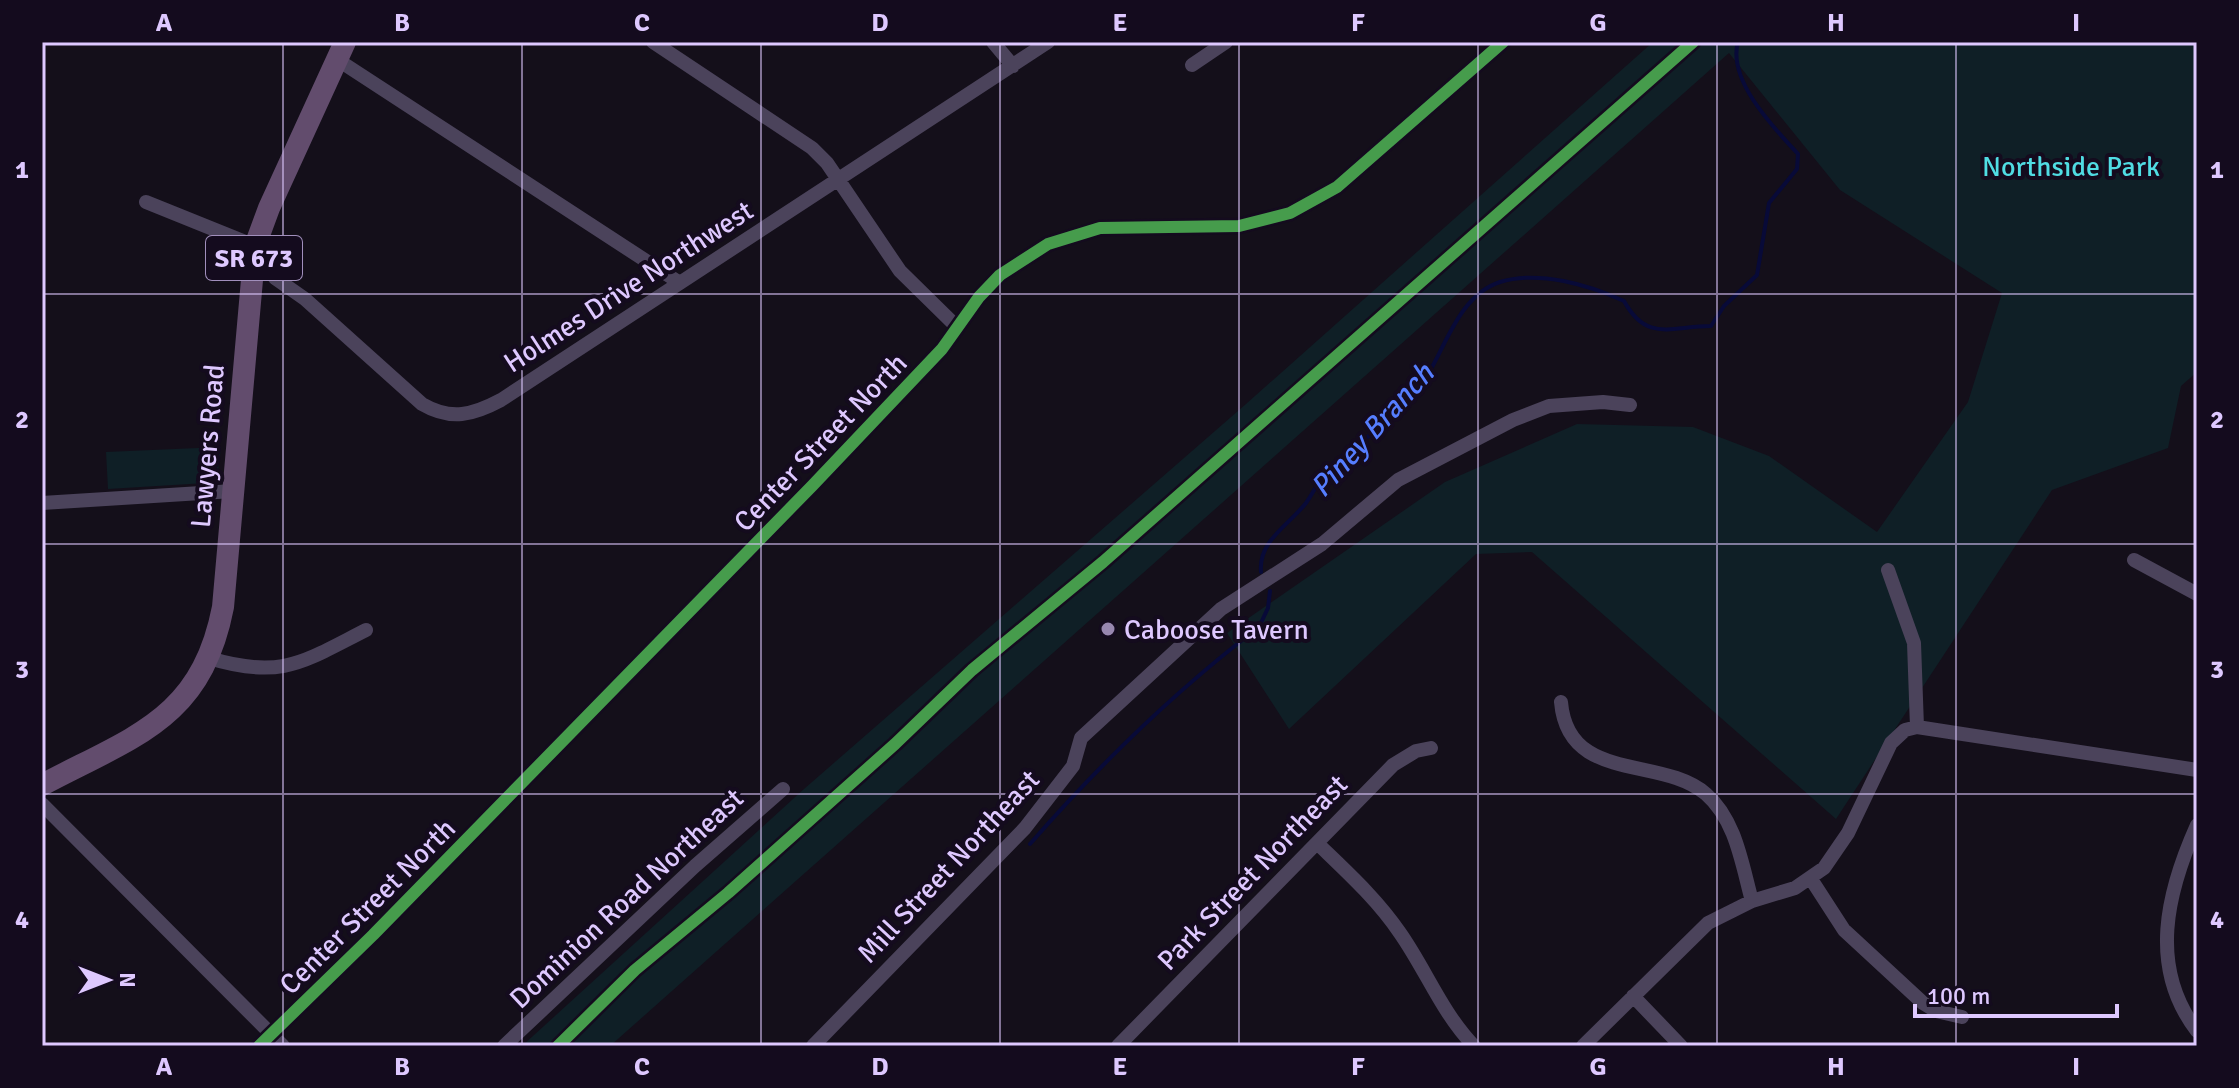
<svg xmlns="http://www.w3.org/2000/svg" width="2239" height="1088" font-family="Signika,sans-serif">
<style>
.green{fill:#0f1f26}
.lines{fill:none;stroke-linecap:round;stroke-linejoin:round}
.stream{stroke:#080a38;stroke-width:4}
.minor{stroke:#4b435b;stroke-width:14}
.primary{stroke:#624c6d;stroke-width:22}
.cycleway-casing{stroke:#140b1e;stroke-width:17}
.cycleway{stroke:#469c4c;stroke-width:12}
.grid{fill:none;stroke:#dec8ff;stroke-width:2;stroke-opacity:0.55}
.poi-dot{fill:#9787af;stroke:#140b1e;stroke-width:3}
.labels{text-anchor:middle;stroke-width:8;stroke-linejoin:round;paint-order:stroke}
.shield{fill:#140b1e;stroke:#a18fbc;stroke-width:2}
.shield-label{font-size:26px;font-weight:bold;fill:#dec8ff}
.park-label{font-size:28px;fill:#50dce3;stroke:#140b1e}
.street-label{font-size:28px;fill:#dec8ff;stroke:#140b1e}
.poi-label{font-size:28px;fill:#dec8ff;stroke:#140b1e;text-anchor:start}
.water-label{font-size:30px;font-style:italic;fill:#567eff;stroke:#140b1e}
.neatline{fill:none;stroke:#dec8ff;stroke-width:3}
.grid-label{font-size:26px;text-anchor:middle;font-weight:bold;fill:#dec8ff}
</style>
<rect width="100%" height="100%" fill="#140f1a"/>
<!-- green -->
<path class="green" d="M1653,42H2197V372L2181,386L2168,448L2052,490L1836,819L1532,552L1476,554L1289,729L1227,633L1445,482L1577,424L1693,427L1769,456L1877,532L1968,402L2002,293L1840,190L1729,53L610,1046H522L804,789L1246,404Z
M221,447L218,471L206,483L108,489L106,452Z"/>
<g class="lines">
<!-- stream -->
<path class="stream" d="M1261,572C1258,541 1289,525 1306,503C1314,492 1320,478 1329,468C1346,450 1369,438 1386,422C1399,410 1417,391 1427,376C1446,345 1460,295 1500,282C1539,270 1589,285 1624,301C1647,343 1671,326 1711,326L1724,306L1757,275L1769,203L1797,169L1798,154C1774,128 1727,80 1738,42
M1030,844C1099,765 1175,691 1259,627L1268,608L1270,591"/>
<!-- minor -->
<path class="minor" d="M653,42L812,148L827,163L900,271L957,327
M993,42L1013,66
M338,60L680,283
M1192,65L1226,42
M146,202L255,246L275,278L305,299L422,404C451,421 473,415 501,400L1048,42
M42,503L233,491
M2134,560L2197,594
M209,658C281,680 303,662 366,630
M1561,702C1568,784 1661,755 1706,794C1736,820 1742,865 1752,901
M1917,727L2197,770
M42,804L283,1046
M2197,825C2167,892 2148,967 2197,1031
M1317,843C1346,871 1377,899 1400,933C1426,970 1442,1013 1474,1046
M1811,879L1844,930L1923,1003L1936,1011L1962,1017
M1633,996L1681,1046
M259,1046L373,935L812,486L942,349L979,297L1000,275L1048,244L1100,228L1239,226L1290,213L1337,187L1503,42
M504,1046L695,866L783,789
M813,1046L1025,828L1073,766L1081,738L1221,609L1322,544L1398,480L1513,420L1549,406L1603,402L1630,405
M1118,1046L1393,765L1416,751L1431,748
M1583,1046L1708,923L1752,901L1795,888L1824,868L1848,833L1891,743L1905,730L1917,727L1914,643L1888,570"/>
<!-- primary -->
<path class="primary" d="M42,785C134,736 201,720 223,607L255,246L269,208L345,42"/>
<!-- cycleway casing -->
<g class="cycleway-casing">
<path id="cycleway" d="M259,1046L373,935L812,486L942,349L979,297L1000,275L1048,244L1100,228L1239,226L1290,213L1337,187L1503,42
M558,1046L635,970L728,893L895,744L972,670L1103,562L1693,42"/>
</g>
<!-- cycleway -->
<use href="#cycleway" class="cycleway"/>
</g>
<!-- grid -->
<path class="grid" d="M283,42V1046M522,42V1046M761,42V1046M1000,42V1046M1239,42V1046M1478,42V1046M1717,42V1046M1956,42V1046M42,294H2197M42,544H2197M42,794H2197"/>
<!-- markers -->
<circle class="poi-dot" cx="1108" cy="629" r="8"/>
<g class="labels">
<!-- shield labels -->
<rect class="shield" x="206" y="236" width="96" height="44" rx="6"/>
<g class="shield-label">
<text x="254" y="267">SR 673</text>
</g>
<!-- park labels -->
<g class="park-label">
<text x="2071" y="176">Northside Park</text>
</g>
<!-- street labels -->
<g class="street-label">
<text transform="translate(628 286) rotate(-33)" y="10">Holmes Drive Northwest</text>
<text transform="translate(820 442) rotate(-46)" y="10">Center Street North</text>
<text transform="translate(207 446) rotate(-85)" y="10">Lawyers Road</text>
<text transform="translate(948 866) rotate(-47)" y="10">Mill Street Northeast</text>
<text transform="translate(1252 872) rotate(-46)" y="10">Park Street Northeast</text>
<text transform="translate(626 898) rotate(-43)" y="10">Dominion Road Northeast</text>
<text transform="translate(367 906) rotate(-45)" y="10">Center Street North</text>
</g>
<!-- poi labels -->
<g class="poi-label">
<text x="1124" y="639">Caboose Tavern</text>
</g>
<!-- water labels -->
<g class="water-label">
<text transform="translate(1372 430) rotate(-48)" y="10">Piney Branch</text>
</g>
</g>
<!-- border -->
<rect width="2239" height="1088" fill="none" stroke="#140b1e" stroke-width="88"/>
<!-- north arrow -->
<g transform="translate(108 980) rotate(90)" stroke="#140b1e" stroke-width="6" paint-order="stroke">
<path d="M0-6L14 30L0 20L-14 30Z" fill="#dec8ff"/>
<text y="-12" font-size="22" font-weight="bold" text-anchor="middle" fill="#dec8ff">N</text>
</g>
<!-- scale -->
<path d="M1915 1004v12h202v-12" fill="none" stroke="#dec8ff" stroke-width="4"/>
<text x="1927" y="1004" font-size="24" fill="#dec8ff" stroke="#140b1e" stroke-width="6" paint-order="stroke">100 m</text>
<rect x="44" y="44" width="2151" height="1000" class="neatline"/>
<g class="grid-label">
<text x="164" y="31">A</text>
<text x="402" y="31">B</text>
<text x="642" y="31">C</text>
<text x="880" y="31">D</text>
<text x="1120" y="31">E</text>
<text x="1358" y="31">F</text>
<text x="1598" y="31">G</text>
<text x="1836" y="31">H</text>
<text x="2076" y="31">I</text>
<text x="22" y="178">1</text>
<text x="2217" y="178">1</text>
<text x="22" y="428">2</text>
<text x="2217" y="428">2</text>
<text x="22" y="678">3</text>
<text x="2217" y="678">3</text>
<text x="22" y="928">4</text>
<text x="2217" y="928">4</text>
<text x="164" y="1075">A</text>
<text x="402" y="1075">B</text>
<text x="642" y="1075">C</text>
<text x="880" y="1075">D</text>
<text x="1120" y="1075">E</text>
<text x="1358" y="1075">F</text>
<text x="1598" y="1075">G</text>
<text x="1836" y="1075">H</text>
<text x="2076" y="1075">I</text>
</g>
</svg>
